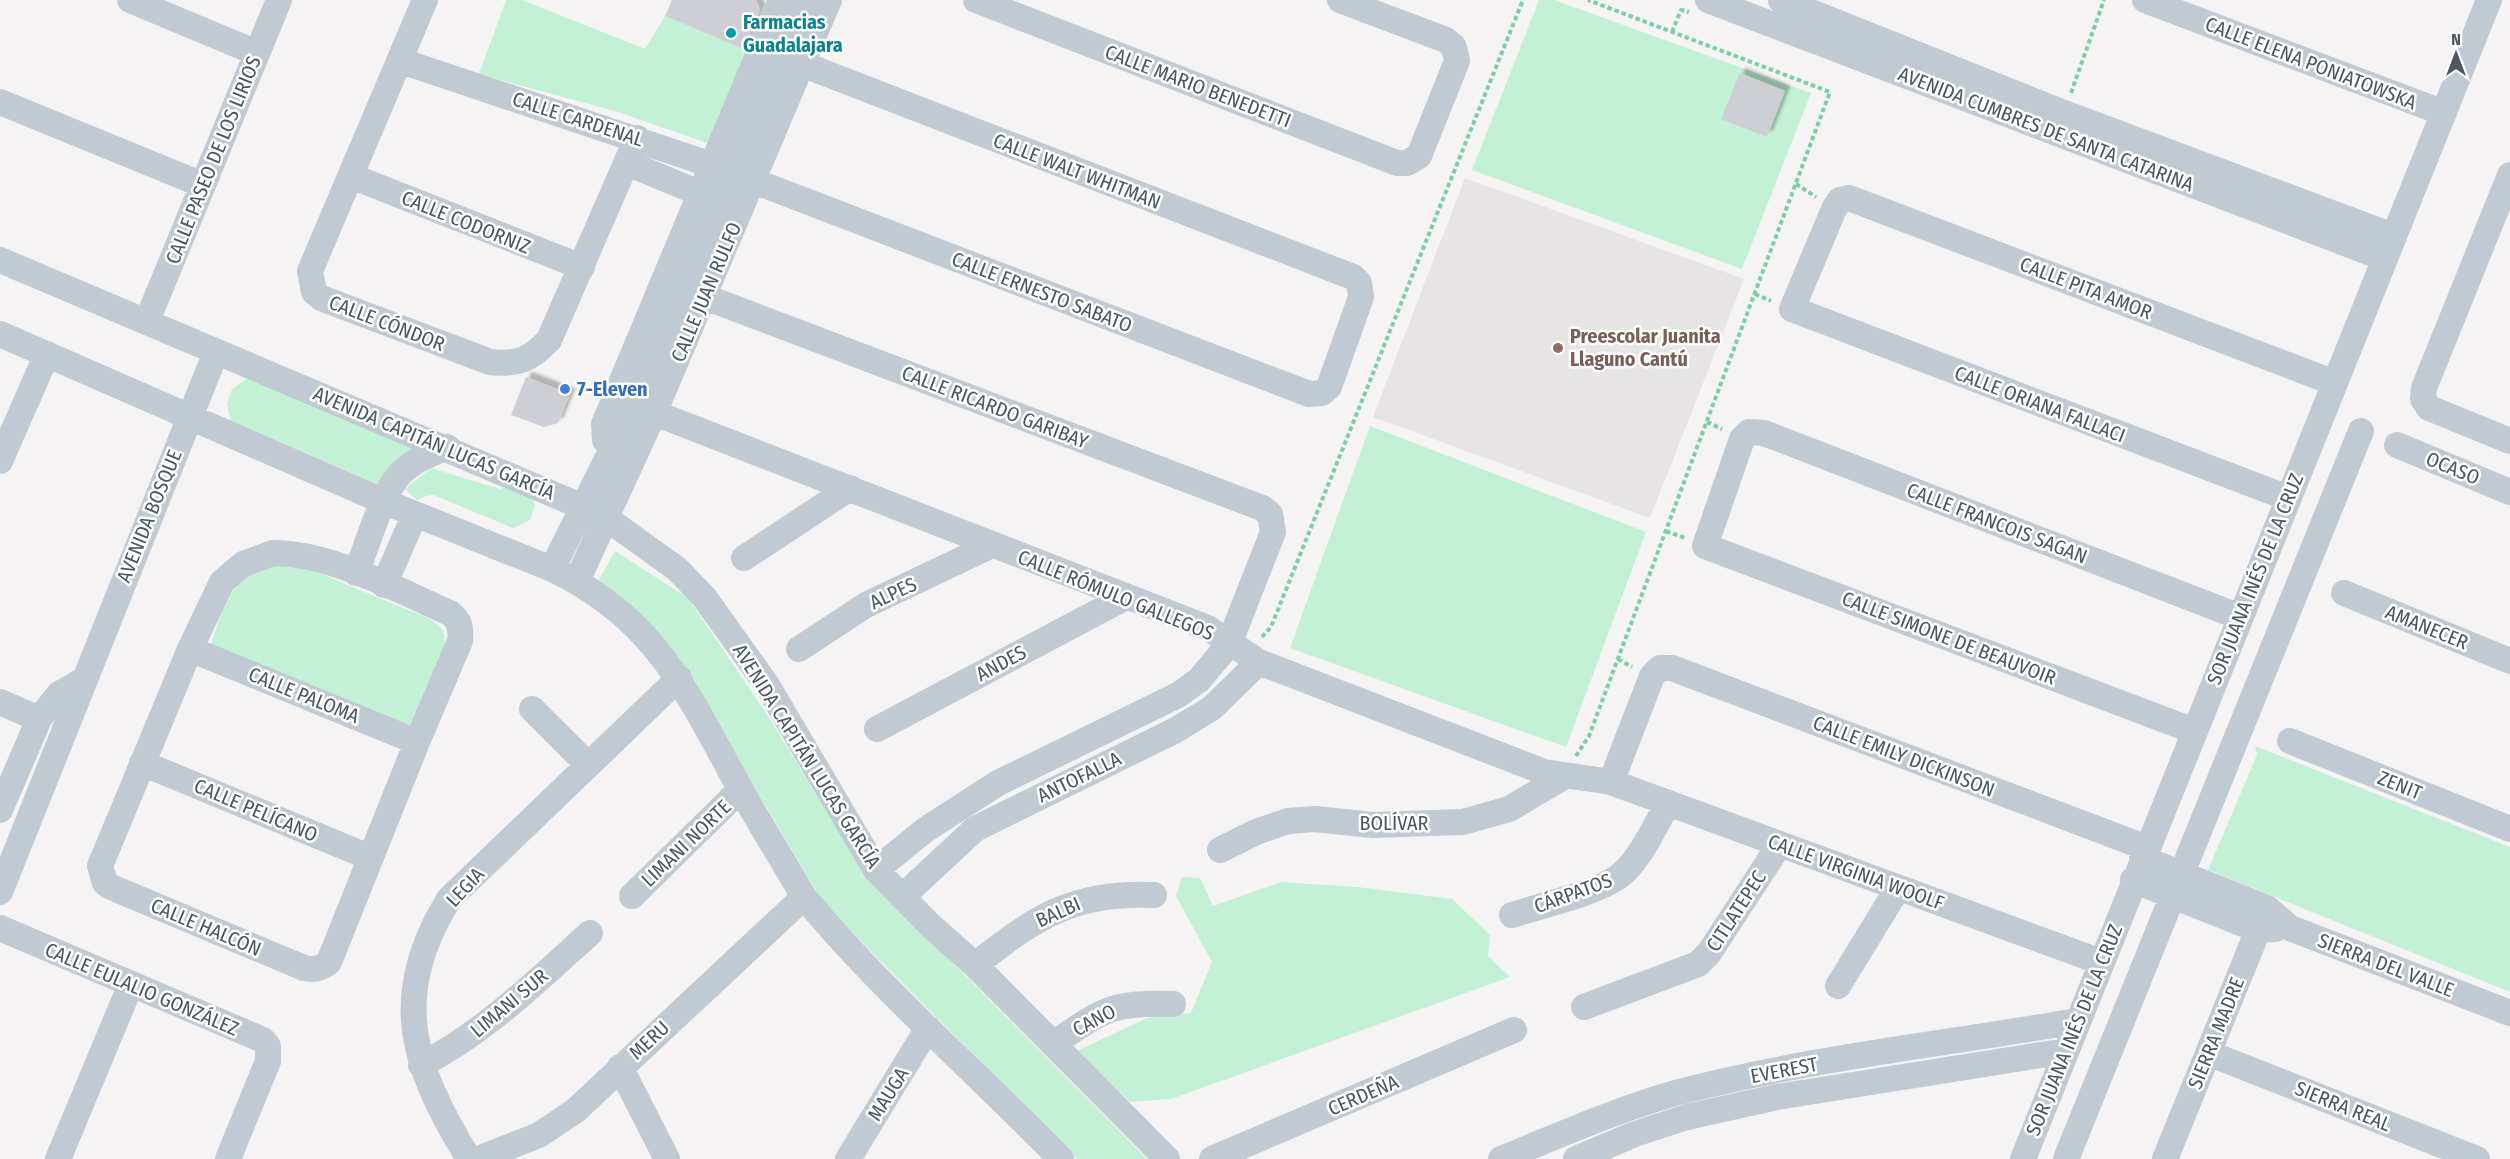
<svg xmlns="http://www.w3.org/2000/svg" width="2510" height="1159" font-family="'Fira Sans Condensed',sans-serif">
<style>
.education{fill:#e6e4e5}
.green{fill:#c3f1d5}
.building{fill:#cdcfd5;filter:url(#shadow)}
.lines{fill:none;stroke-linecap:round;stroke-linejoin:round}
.path{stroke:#7ad0a6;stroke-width:4;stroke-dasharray:4.5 3;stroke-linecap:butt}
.minor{stroke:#c1cad2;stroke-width:26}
.culture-dot{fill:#0f9aa8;stroke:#fff;stroke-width:2}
.education-dot{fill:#8d6e63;stroke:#fff;stroke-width:2}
.shop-dot{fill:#3f7fe0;stroke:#fff;stroke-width:2}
.labels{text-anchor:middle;stroke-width:5;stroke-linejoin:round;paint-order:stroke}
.culture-label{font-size:20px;font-weight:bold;fill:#0d838f;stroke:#fff;text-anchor:start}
.street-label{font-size:20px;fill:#4a5661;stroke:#fff}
.education-label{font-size:20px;font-weight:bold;fill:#785e54;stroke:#fff;text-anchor:start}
.shop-label{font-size:20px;font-weight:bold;fill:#366cbe;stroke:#fff;text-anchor:start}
</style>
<defs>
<filter id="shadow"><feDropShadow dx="5.5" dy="-5.5" stdDeviation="1.5" flood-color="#0004"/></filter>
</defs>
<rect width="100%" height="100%" fill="#f5f3f3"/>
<!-- education -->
<path class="education" d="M1465,178L1744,279L1650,518L1373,417Z"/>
<!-- green -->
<path class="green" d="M506,0H522L645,49L665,16L748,50L710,144L618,112L479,74Z
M1539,0H1554L1811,93L1742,269L1472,170Z
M248,378L418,448L382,486L231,421L227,404L232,389Z
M1370,426L1646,532L1566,747L1290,648Z
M431,468L500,489L512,485L530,494L535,506L530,520L513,528L431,494L417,500L405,489Z
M615,551L688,598L766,713L868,877L1147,1159H1077L824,904L727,741L598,582Z
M263,566H302L430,619C443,628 446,632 444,648L409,727L210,648C221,614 229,582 263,566Z
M2255,746L2510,847V992L2208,870L2257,755Z
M1182,877L1200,878L1213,906L1281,882L1357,887L1452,899L1490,935L1488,956L1510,977L1171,1099L1130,1102L1077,1051L1147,1018L1191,1013L1212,962L1176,896Z"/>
<!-- building -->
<path class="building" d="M672,0H756L760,10L744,49L665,16Z
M1740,73L1785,91L1767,137L1721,119Z
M526,377L570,394L558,423L544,427L511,415Z"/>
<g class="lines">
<!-- path -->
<path class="path" d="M1672,32L1681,10L1689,12
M2071,93L2104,0
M1796,184L1816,197
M1755,294L1771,301
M1707,422L1722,429
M1666,531L1685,538
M1262,637L1271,627L1523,0
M1618,659L1632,667
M1576,756L1589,736L1830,92L1588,0"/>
<!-- minor -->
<path class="minor" d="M130,0L257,53
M425,0L310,271L314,292L321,298L490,362C517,365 530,360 549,340L637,138
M976,0L1397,163H1407L1419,156L1457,61L1454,47L1446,40L1340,0
M1708,0L2384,258
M1781,0L2064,113L2393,236
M2145,0L2444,113
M401,61L712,165L1309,394L1322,393L1329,387L1361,297L1359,283L1353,277L781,56
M0,102L203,185
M627,163L716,200
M2510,175L2424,388L2423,399L2429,408L2510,441
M351,176L582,267
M0,260L583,507L606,518L677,569L704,597L767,685L876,870L931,926L975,965L1167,1159
M684,289L1262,508L1270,514L1273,532L1229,644L1199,680L1178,695L998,783L925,830L876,870
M147,321L279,0
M0,334L385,502L552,569C654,617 686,690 737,783C758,821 782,859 804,897C882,991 976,1072 1061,1159
M634,405L1208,628L1259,662L1544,772L1611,782L2101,962
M2397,445L2510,492
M617,454L605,440L604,424L781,0
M0,461L47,354
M2288,498L1792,309L1834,209L1840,200L1849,198L2335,383
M273,553C331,553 397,590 450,613C460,621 461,627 460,641L417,742L329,962C320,969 315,970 304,968L111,887L105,883L100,866L190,649L222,582L243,564Z
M744,558L850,488
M552,569L644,385L805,0
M356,573C367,546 381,496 399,475C411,461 431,454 447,447
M577,581L654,413L829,0
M384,585L415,514
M2344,593L2510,661
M190,649L417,742
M799,649L866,605L992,545
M0,702L39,719
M532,709L588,765
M877,729L1126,597
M2194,731L1705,546L1742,439L1749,432L1764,433L2240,617
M2290,741L2510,829
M142,763L369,857
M1611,782L1652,676L1660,668H1672L2147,848
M0,810L39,719L59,694L82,681
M1220,850L1256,832L1288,821L1315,819L1372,825L1463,822L1509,809L1563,777
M2142,858L2267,908L2290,928L2510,1013
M2133,880L2258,930L2275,929
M0,892L216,352
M632,896L741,789
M902,897L975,829L1176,730L1212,708L1259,662
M1512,915C1542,905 1594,894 1618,877C1638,864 1656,824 1668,803
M0,928L263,1040L268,1046V1061L228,1159
M975,965C1036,917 1074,891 1154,895
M1838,986L1898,888
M1584,1007L1698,964L1709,953L1780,844
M1053,1044C1103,1010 1111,1002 1173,1004
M2208,1053L2477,1159
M421,1065C485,1032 537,981 590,933
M620,1067L667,1159
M58,1159L131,984
M469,1159C413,1068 388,997 449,899L679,678
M478,1159L539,1135L575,1111L804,897
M848,1159L928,1028
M1212,1159L1514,1030
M1501,1159C1560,1135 1618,1109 1679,1092C1810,1058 1945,1044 2077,1021
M1576,1159L1635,1134L1687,1117L1777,1097L2066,1051
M2023,1159L2489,0
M2066,1159L2361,431
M2165,1159L2267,908"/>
</g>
<!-- markers -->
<circle class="culture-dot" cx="731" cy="33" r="6"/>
<circle class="education-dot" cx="1558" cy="348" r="6"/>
<circle class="shop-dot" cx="565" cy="389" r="6"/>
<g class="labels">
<!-- culture labels -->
<g class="culture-label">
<text x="743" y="29">Farmacias<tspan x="743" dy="23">Guadalajara</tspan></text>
</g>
<!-- street labels -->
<g class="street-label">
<text transform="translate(2311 63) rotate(21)" y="7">CALLE ELENA PONIATOWSKA</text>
<text transform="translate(1198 86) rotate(21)" y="7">CALLE MARIO BENEDETTI</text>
<text transform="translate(578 119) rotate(18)" y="7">CALLE CARDENAL</text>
<text transform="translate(2046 129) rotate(21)" y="7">AVENIDA CUMBRES DE SANTA CATARINA</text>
<text transform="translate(213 160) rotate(-68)" y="7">CALLE PASEO DE LOS LIRIOS</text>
<text transform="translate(1077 171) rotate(21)" y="7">CALLE WALT WHITMAN</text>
<text transform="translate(466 222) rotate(22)" y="7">CALLE CODORNIZ</text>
<text transform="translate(2086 288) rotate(21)" y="7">CALLE PITA AMOR</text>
<text transform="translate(706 292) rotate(-67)" y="7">CALLE JUAN RULFO</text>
<text transform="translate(1042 292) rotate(21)" y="7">CALLE ERNESTO SABATO</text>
<text transform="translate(387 323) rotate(21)" y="7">CALLE CÓNDOR</text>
<text transform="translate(2040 404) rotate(21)" y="7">CALLE ORIANA FALLACI</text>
<text transform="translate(995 407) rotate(21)" y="7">CALLE RICARDO GARIBAY</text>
<text transform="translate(434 443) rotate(23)" y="7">AVENIDA CAPITÁN LUCAS GARCÍA</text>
<text transform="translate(2453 468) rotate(22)" y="7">OCASO</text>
<text transform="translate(149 516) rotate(-68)" y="7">AVENIDA BOSQUE</text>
<text transform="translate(1997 523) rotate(21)" y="7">CALLE FRANCOIS SAGAN</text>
<text transform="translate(2255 579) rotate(-68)" y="7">SOR JUANA INÉS DE LA CRUZ</text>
<text transform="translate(893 593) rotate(-25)" y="7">ALPES</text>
<text transform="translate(1116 595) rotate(22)" y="7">CALLE RÓMULO GALLEGOS</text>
<text transform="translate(2427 627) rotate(22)" y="7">AMANECER</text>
<text transform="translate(1949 638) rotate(21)" y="7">CALLE SIMONE DE BEAUVOIR</text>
<text transform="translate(1001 663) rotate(-28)" y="7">ANDES</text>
<text transform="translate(304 695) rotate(22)" y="7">CALLE PALOMA</text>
<text transform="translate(807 756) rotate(58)" y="7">AVENIDA CAPITÁN LUCAS GARCÍA</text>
<text transform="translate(1904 756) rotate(21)" y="7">CALLE EMILY DICKINSON</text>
<text transform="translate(1079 777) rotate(-26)" y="7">ANTOFALLA</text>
<text transform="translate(2400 785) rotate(22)" y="7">ZENIT</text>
<text transform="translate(256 810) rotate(23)" y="7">CALLE PELÍCANO</text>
<text x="1394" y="830">BOLÍVAR</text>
<text transform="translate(686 843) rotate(-44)" y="7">LIMANI NORTE</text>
<text transform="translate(1856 872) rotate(20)" y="7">CALLE VIRGINIA WOOLF</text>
<text transform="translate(465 887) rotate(-47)" y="7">LEGIA</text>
<text transform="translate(1573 893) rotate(-20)" y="7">CÁRPATOS</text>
<text transform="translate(1736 911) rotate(-57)" y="7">CITLATEPEC</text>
<text transform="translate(1058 912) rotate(-24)" y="7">BALBI</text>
<text transform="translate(206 927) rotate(23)" y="7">CALLE HALCÓN</text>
<text transform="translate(2386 965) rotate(21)" y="7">SIERRA DEL VALLE</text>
<text transform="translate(142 989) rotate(23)" y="7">CALLE EULALIO GONZÁLEZ</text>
<text transform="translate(509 1003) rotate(-40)" y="7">LIMANI SUR</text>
<text transform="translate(1094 1020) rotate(-28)" y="7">CANO</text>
<text transform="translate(2074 1030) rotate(-68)" y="7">SOR JUANA INÉS DE LA CRUZ</text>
<text transform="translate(2216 1033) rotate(-68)" y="7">SIERRA MADRE</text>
<text transform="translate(649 1040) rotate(-43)" y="7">MERU</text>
<text transform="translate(1784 1070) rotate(-11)" y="7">EVEREST</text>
<text transform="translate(888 1094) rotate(-58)" y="7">MAUGA</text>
<text transform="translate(1363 1095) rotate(-23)" y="7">CERDEÑA</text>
<text transform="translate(2343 1106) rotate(22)" y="7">SIERRA REAL</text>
</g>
<!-- education labels -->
<g class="education-label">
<text x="1570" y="343">Preescolar Juanita<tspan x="1570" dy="23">Llaguno Cantú</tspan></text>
</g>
<!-- shop labels -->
<g class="shop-label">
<text x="577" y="396">7-Eleven</text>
</g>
</g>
<!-- north arrow -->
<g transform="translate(2456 54)" stroke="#ffffff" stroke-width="4.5" paint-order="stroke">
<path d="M0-4.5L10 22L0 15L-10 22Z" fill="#4a5661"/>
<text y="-9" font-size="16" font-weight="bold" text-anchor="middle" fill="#4a5661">N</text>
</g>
</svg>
